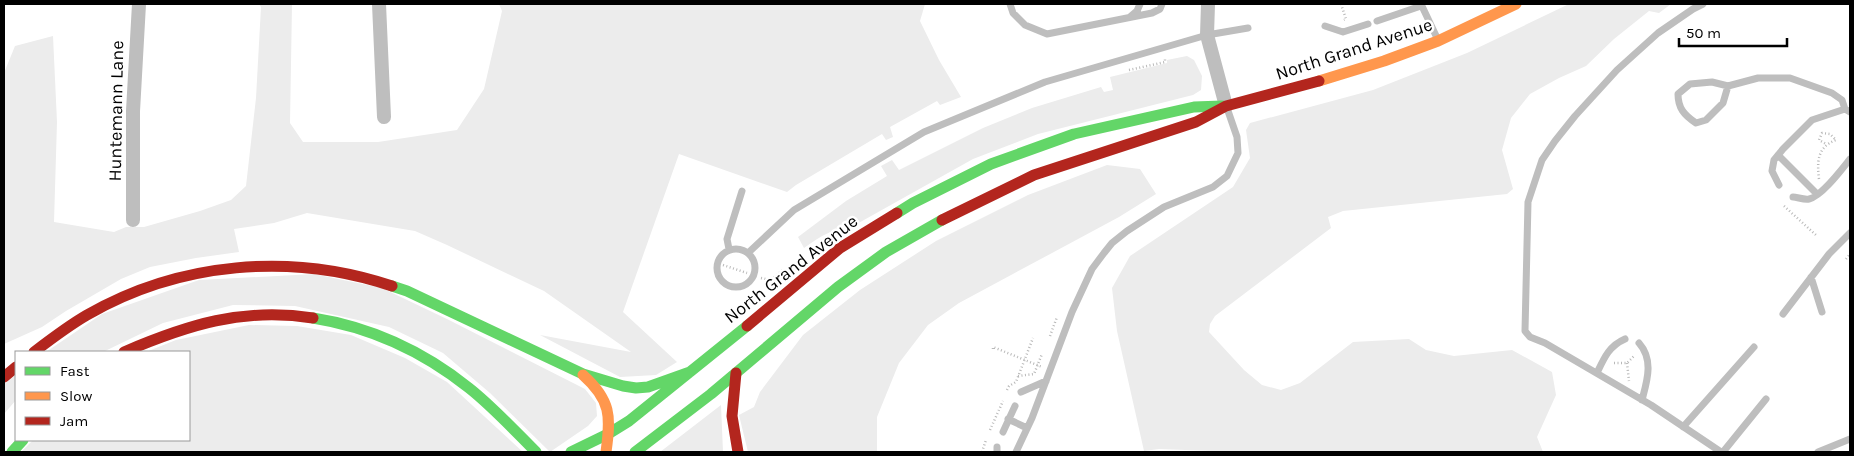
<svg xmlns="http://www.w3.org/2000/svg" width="1854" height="456" font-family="Karla,sans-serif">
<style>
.green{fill:#ececec}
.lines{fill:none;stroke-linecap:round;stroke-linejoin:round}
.path{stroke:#b9b9b9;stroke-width:2.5;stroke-dasharray:1 2.5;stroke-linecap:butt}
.lane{stroke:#bebebe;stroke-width:7}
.street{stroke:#bebebe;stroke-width:14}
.fast{stroke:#63d668;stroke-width:11}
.slow{stroke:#ff974d;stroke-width:11}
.jam{stroke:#b3261e;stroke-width:11}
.labels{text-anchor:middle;stroke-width:5;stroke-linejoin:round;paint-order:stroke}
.street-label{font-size:18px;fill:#000;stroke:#fff}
</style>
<rect width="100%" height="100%" fill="#fff"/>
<!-- green -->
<path class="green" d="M259,4H292L290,123L303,142H378L457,130L484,89L502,11L499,4H925L920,21L939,60L961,97L940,105L937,101L890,127L893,137L886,140L882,134L796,185L787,192L679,154L623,312L677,362L656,375L620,377L540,335L631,352L544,291L447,245L415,231L307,213L274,223L234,229L239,252L196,258L150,267L121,279L66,311L42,327L4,344V73L15,46L53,36L57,122L54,222L114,232L126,227H144L200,211L231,200L246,186L256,98L261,7Z
M1569,4H1671L1659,13L1649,11L1614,39L1586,66L1559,78L1530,94L1511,118L1502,150L1513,189L1507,194L1343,211L1328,217L1331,228L1215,316L1210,324L1209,332L1244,370L1262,385L1281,390L1300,383L1353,342L1409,339L1426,350L1454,356L1512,350L1552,372L1556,395L1537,437L1543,452H1239L1159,449L1144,451L1117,331L1112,288L1130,256L1233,187L1250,158L1246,130L1250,123L1373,90L1467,53Z
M1187,56L1194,60L1202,76L1201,90L1193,95L1038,134L973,159L855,225C833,229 822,235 804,248L798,237L846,201L887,176L881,166L892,160L899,170L983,128L1032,108L1101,87L1104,92L1113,90L1110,77L1167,63V60Z
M1107,165L1140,169L1156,194L1119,217L959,303L928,325L899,363L877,417V452H748L739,415L754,407L760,392L803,335L860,290L936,241L1028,195Z
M314,274L382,288L449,320L585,389L596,403L597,416L588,426L550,452L490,393L443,353L389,327L295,306L233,305L163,323L103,352H46L102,314L199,280Z
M249,325L297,326L351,335L405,358L447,382L523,452H21L33,440H189V352H146L176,340Z
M16,375V400L4,414V384Z
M721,405L723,452H660Z"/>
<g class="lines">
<!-- path -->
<path class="path" d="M1341,4L1346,19L1344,20
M1129,70L1165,62V57
M1819,179C1817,162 1817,147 1836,140L1830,134L1822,133L1819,140L1826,144
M1784,206L1817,236
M1846,259L1850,254
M723,265L747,273
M761,278L771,280L783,270
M1050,336L1057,317
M993,349V347L1042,367
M1614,363H1627L1635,355
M1627,363L1629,381
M1018,376L1034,374L1042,354
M1007,390L1009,386L1016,382L1033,338
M990,430L1003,401
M982,452L986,440"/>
<!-- lane -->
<path class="lane" d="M1010,4L1013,13L1025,25L1047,34L1152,13L1160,9L1162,4
M1421,4L1438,40
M1703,4L1693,9L1658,33L1617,70L1575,116L1555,141L1542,160L1528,202L1525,331L1530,337L1545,343L1651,405L1721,452
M1130,17L1137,11L1140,4
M1377,21L1421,6
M1325,26L1343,32L1368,24
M1728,86L1723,103L1706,120L1696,123C1684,115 1678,108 1678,94L1690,84L1712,82L1728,86L1758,78H1790L1832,93L1842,100L1845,109L1850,112
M1778,155L1817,194
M1779,185L1772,171L1774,160L1783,149L1812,120L1845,109
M1793,197C1797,197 1804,200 1809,199C1822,196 1842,169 1850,159
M717 268a19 19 0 1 1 38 0a19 19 0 1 1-38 0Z
M729,249L727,239L742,191
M748,253L794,210L924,132L1045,82L1207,35L1248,28
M1811,277L1822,312
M1783,314L1829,254L1850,233
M1639,343C1654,360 1647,381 1642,400
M1597,373C1604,358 1609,346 1625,339
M1021,392L1046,381
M1008,419L1027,428
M1683,427L1754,347
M1003,432L1015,406
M997,452V447
M1016,452L1032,418L1072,312L1092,269L1104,253L1112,243L1127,231L1164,207L1213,187L1227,176L1238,153L1237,137L1227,108
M1723,452L1766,399
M1818,452L1850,439"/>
<!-- street -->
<path class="street" d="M379,4L384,117
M1208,4L1207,35L1226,106
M133,220V111L139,4"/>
<!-- fast -->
<path class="fast" d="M897,213L913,203L991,164L1074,134L1194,107L1222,106
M392,286L407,291L583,374L623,386L636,388L648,387L690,372
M313,318C370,327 424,352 469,388C493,407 514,430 536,452
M12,452L23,440
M571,452L608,434L629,421L747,326
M635,452L711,394L838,287L886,252L942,220"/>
<!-- slow -->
<path class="slow" d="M1319,81L1384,61L1438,41L1516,4
M583,375C611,400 611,416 606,452"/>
<!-- jam -->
<path class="jam" d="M942,220L1034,175L1196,122L1226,106L1319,81
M747,326L840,248L897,213
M34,352C51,339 68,326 87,315C179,262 291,252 392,286
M124,352C187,325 243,307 313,318
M736,373L732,416L738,452
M4,377L16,367"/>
</g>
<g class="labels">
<!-- street labels -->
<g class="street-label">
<text transform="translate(1354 49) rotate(-18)" y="6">North Grand Avenue</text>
<text transform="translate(116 111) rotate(-89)" y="6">Huntemann Lane</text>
<text transform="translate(791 269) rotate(-38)" y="6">North Grand Avenue</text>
</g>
</g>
<!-- border -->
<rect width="1854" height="456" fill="none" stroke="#000000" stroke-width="10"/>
<!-- legend -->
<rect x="15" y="351" width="175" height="90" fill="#ffffff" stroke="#999999"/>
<rect x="25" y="367" width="25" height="8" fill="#63d668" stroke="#999999"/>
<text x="60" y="376" font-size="15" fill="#000000">Fast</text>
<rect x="25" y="392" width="25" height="8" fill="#ff974d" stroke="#999999"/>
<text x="60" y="401" font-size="15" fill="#000000">Slow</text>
<rect x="25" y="417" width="25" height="8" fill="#b3261e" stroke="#999999"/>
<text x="60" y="426" font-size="15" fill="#000000">Jam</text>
<!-- scale -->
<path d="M1679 38v8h108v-8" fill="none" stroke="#000000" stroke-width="2.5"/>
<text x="1686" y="38" font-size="15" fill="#000000" stroke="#ffffff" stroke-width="4" paint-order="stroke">50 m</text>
</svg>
